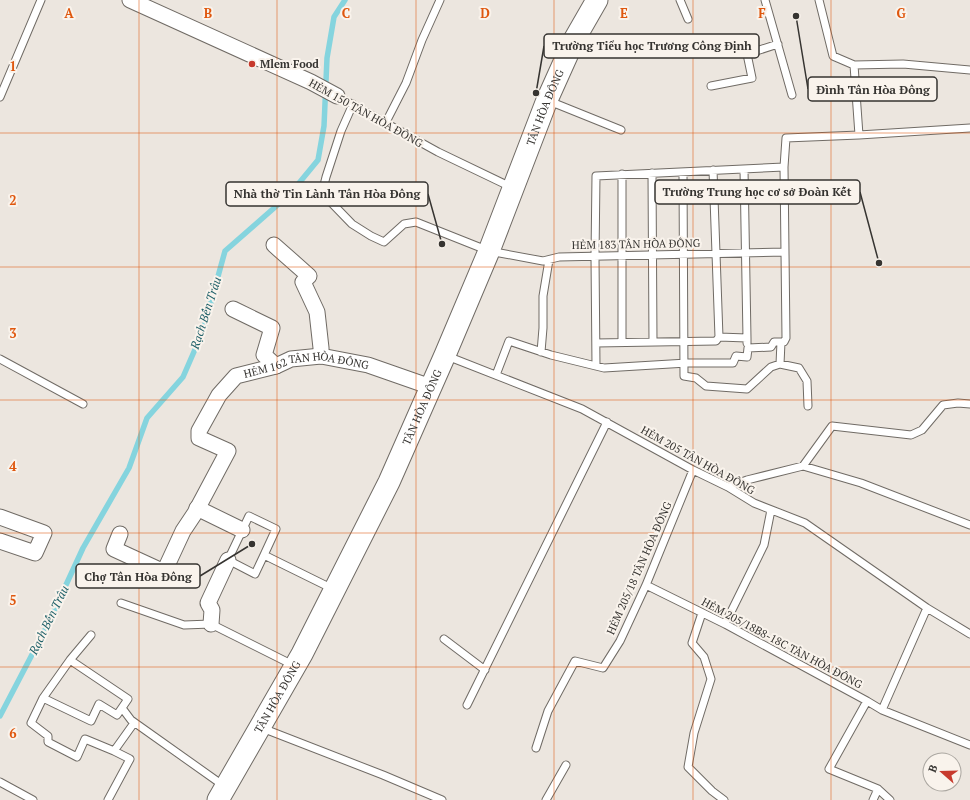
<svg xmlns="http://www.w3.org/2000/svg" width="970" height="800" font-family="'PT Serif',serif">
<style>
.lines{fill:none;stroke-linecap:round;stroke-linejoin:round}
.stream{stroke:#85d4de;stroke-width:5.5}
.lane-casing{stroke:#706b65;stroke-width:9}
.street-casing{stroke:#706b65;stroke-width:17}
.secondary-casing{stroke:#706b65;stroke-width:23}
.lane{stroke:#fff;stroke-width:7}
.street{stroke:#fff;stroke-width:15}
.secondary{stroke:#fff;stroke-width:21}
.grid{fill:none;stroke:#df570e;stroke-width:1;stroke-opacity:0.55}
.poi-dot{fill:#c73a2d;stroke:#f9f3ec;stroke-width:1.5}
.labels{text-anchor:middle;stroke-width:4;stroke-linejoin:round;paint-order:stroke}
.poi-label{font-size:11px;font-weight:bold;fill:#363431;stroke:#f9f3ec;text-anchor:start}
.street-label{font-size:11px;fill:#363431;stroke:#f9f3ec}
.water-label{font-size:12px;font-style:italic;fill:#206169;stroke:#f9f3ec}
.grid-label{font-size:13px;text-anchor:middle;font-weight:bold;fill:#df570e;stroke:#f9f3ec;stroke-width:4;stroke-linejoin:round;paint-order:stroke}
.leader{fill:none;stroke:#363431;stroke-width:1.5}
.callout-dot{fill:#363431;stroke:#f9f3ec;stroke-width:1.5}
.callout{fill:#f9f3ec;stroke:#363431;stroke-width:1.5}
.callout-label{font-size:12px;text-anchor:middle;font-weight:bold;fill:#363431}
</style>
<rect width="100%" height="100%" fill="#ece6df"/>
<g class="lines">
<!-- stream -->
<path class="stream" d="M0,716L48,624L83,548L129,468L147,418L183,377L203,331L225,251L290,194L318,160L324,126L327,58L334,17L345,0"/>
<!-- lane casing -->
<g class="lane-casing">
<path id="lane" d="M680,0L688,19
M765,0L792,95
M819,0L833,56L854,65L903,64L970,70
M854,65L859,135L970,128
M711,86L752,78L747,54L778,44
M337,96L438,152L511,187
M0,97L41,0
M549,101L621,130
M353,104L341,131L326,177L322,193L352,224L371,236L384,242L404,224L416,222L489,251L543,261L559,257L785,252
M385,124L406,83L422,40L440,0
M744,169L747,338
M713,170L719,337
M683,172L684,376L696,378L706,386L747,389L771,367L780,364L799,368L807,381L808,406
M652,173L653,342
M622,342V174
M781,342H784L786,338L784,167L786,138L859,135
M596,343L716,341L719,337L747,338V343
M541,352L543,328V296L549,260
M447,356L582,409L693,470L728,487L754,503L805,523L927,608L970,634
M0,359L83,404
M780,364L781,342
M596,366L595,257L596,176L784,167
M496,375L509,341L551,355L604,368L687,363H733L736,356L747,357L748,348L771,347L774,342H781
M803,466L832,426L911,435L922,430L943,405L958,403L970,404
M728,487L747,480L803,466L861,483L970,525
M264,555L255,574L228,560L249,516L276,529L264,555L333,589
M646,585L725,624L867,701L882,710L970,745
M121,603L184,625L211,624L293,665
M702,613L692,643L704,657L711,679L694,733L688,767L712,791L724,800
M725,624L764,545L771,510
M444,639L485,670
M70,660L43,698L31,723L48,736V742L77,757L85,739L114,751
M43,698L91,721L99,704L117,715L128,699L70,660L91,635
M867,701L829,769L878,789L890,800
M467,705L607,422
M122,708L131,720L224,786
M882,710L927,608
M262,728L383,775L442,800
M536,748L548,711L575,661L603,668L620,641L646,585L693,470
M0,782L33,800
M108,800L130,759L114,751L134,723
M546,800L566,765
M873,800L878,789"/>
</g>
<!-- street casing -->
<g class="street-casing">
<g id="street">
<path d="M130,0L311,82L337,96"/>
<path d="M274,245L309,276L303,282L317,312L321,348V356"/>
<path d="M233,309L272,328L264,355L276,366"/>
<path d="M197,508L242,530"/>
<path d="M0,517L44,533L35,553L0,541"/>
<path id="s1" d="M120,534L114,549L164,572L183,531L195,513L228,451L199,438V431L219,395L236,376L276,366L291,359L321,356L368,365L431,387"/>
<path d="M211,624L212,610L208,603L228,560"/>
</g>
</g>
<!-- secondary casing -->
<g class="secondary-casing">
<g id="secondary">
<path id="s2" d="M218,800L302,654L389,482L445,355L489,251L547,100L574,40L597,0"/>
</g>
</g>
<!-- lane -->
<use href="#lane" class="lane"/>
<!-- street -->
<use href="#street" class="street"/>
<!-- secondary -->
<use href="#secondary" class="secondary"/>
</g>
<!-- grid -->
<path class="grid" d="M139,0V800M277,0V800M416,0V800M554,0V800M693,0V800M831,0V800M0,133H970M0,267H970M0,400H970M0,533H970M0,667H970"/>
<!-- markers -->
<circle class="poi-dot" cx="252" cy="64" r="4"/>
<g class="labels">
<!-- poi labels -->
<g class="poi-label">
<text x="260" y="68">Mlem Food</text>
</g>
<!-- street labels -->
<g class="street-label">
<text dy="4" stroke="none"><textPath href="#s2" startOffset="767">TÂN HÒA ĐÔNG</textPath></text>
<text transform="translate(366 113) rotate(29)" y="4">HẺM 150 TÂN HÒA ĐÔNG</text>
<text transform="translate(636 244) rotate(-1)" y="4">HẺM 183 TÂN HÒA ĐÔNG</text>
<text dy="4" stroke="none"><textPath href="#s1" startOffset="386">HẺM 162 TÂN HÒA ĐÔNG</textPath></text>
<text dy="4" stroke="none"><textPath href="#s2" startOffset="443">TÂN HÒA ĐÔNG</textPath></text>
<text transform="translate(698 460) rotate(29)" y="4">HẺM 205 TÂN HÒA ĐÔNG</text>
<text transform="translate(639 568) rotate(-66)" y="4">HẺM 205/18 TÂN HÒA ĐÔNG</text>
<text transform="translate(782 643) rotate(28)" y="4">HẺM 205/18B8-18C TÂN HÒA ĐÔNG</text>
<text dy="4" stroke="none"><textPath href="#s2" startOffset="119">TÂN HÒA ĐÔNG</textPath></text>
</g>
<!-- water labels -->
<g class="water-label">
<text transform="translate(206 313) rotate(-72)" y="4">Rạch Bến Trâu</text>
<text transform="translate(49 620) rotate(-64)" y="4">Rạch Bến Trâu</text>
</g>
</g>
<g class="grid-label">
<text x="69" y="18">A</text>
<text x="208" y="18">B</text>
<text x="346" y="18">C</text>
<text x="485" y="18">D</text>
<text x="624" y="18">E</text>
<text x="762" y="18">F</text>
<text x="901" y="18">G</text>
<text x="13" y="71">1</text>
<text x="13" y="205">2</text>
<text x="13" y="338">3</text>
<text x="13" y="471">4</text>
<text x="13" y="605">5</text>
<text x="13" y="738">6</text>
</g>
<!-- callouts -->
<path class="leader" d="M536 93L544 46M796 16L808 89M879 263L860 192M442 244L428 194M252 544L200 576"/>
<g class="callout-dot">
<circle cx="536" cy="93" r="4"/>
<circle cx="796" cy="16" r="4"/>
<circle cx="879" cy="263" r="4"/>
<circle cx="442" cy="244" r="4"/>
<circle cx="252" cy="544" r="4"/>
</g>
<g class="callout">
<rect x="544" y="34" width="215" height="24" rx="4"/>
<rect x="808" y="77" width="129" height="24" rx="4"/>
<rect x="655" y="180" width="205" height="24" rx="4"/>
<rect x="226" y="182" width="202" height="24" rx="4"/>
<rect x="76" y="564" width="124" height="24" rx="4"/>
</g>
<g class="callout-label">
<text x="652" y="50">Trường Tiểu học Trương Công Định</text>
<text x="873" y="94">Đình Tân Hòa Đông</text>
<text x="757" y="196">Trường Trung học cơ sở Đoàn Kết</text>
<text x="327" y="198">Nhà thờ Tin Lành Tân Hòa Đông</text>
<text x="138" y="581">Chợ Tân Hòa Đông</text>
</g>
<!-- north arrow -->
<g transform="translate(942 772) rotate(290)"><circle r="19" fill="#f9f3ec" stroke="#aba7a1"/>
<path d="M0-3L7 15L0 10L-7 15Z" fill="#c73a2d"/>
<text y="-6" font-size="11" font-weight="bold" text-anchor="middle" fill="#363431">B</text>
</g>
</svg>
